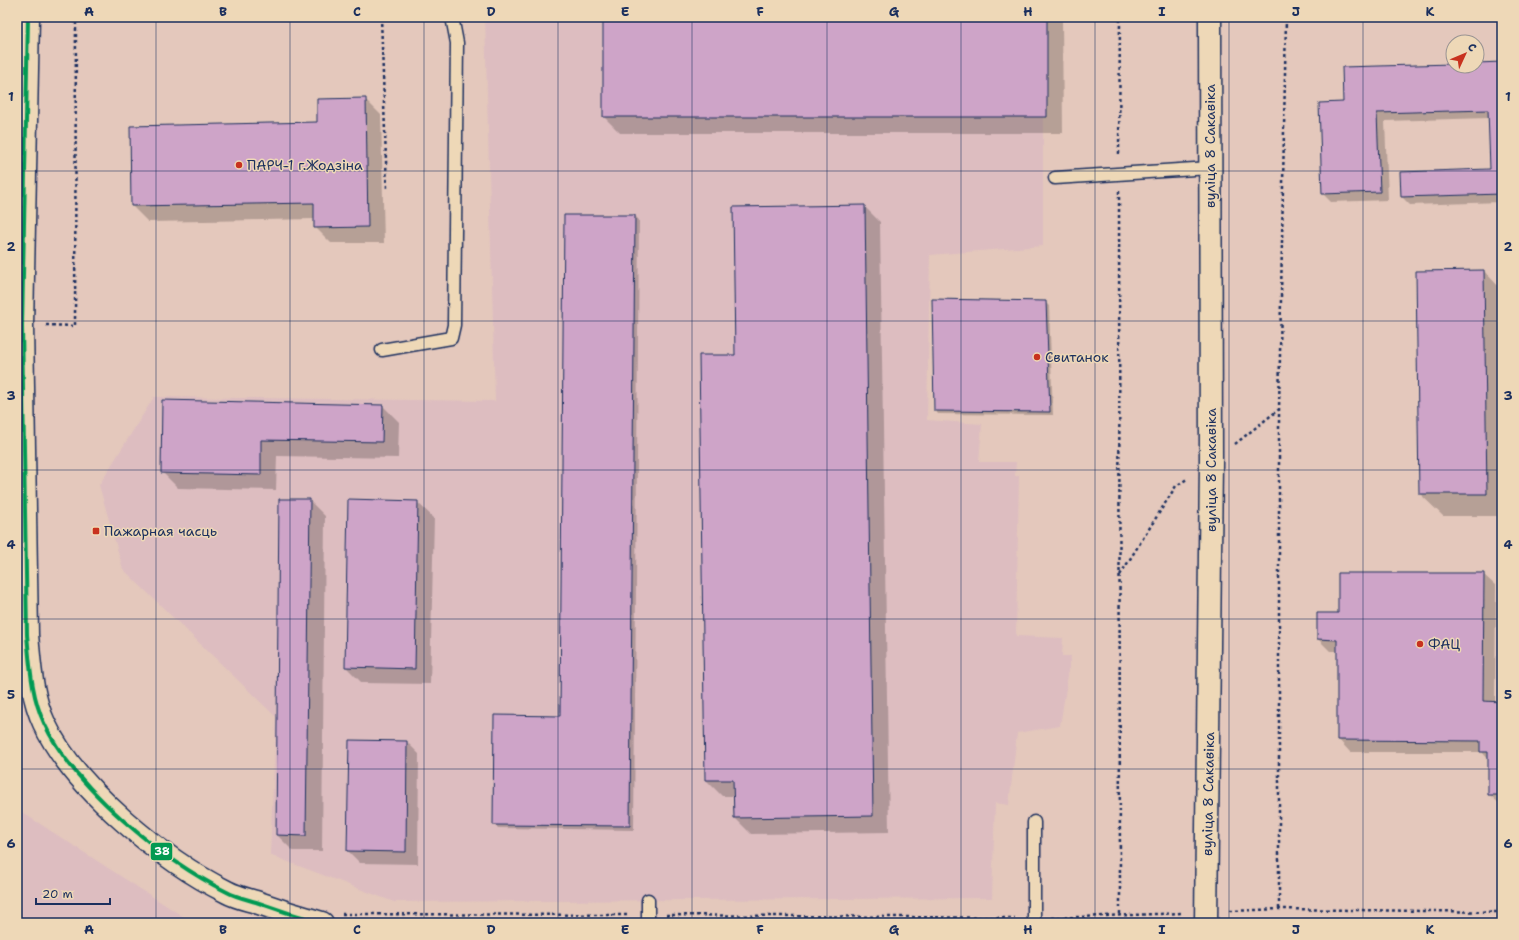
<svg xmlns="http://www.w3.org/2000/svg" width="1519" height="940" font-family="'Shantell Sans',sans-serif">
<style>
.built{fill:#ddbdc0}
.shadow{fill:#0003}
.building{fill:#cea4c8;stroke:#1b2f5e}
.lines{fill:none;stroke-linecap:round;stroke-linejoin:round}
.lane-casing{stroke:#1b2f5e;stroke-width:15}
.secondary-casing{stroke:#1b2f5e;stroke-width:25}
.path{stroke:#1b2f5e;stroke-width:2.5;stroke-dasharray:3 3;stroke-linecap:butt}
.lane{stroke:#eed8b7;stroke-width:12}
.secondary{stroke:#eed8b7;stroke-width:22}
.bus-1-casing{stroke:#eed8b7;stroke-width:7}
.bus-1{stroke:#039a52;stroke-width:4}
.grid{fill:none;stroke:#1b2f5e;stroke-width:1;stroke-opacity:0.55}
.poi-dot{fill:#c8321e;stroke:#eed8b7;stroke-width:1.5}
.labels{text-anchor:middle;stroke-width:3;stroke-linejoin:round;paint-order:stroke}
.street-label{font-size:14px;fill:#1b2f5e;stroke:#eed8b7}
.poi-label{font-size:14px;fill:#1b2f5e;stroke:#eed8b7;text-anchor:start}
.line-badge{stroke:#eed8b7;stroke-width:1.5}
.badge-label{font-size:11px;text-anchor:middle;font-weight:bold;fill:#fff}
.neatline{fill:none;stroke:#1b2f5e;stroke-width:1.5}
.grid-label{font-size:13px;text-anchor:middle;font-weight:bold;fill:#1b2f5e}
</style>
<rect width="100%" height="100%" fill="#e4c8bc"/>
<filter id="ink" filterUnits="userSpaceOnUse"><feTurbulence type="fractalNoise" baseFrequency=".025" numOctaves="2"/><feDisplacementMap in="SourceGraphic" scale="8" xChannelSelector="R" yChannelSelector="G"/><feConvolveMatrix kernelMatrix="1 2 1 2 8 2 1 2 1" color-interpolation-filters="sRGB"/></filter>
<g filter="url(#ink)">
<!-- built -->
<path class="built" d="M485,17H1043V246L930,255L927,420L982,424L979,462H1016L1015,476H1019L1016,636L1063,638L1062,656H1071L1060,726L1017,733L1009,805L995,803L992,898L394,902L270,855L276,717L123,569L99,485L154,397L495,401Z
M17,809L193,923H17Z"/>
<!-- shadow -->
<path class="shadow" d="M604,17H1062L1063,133H620L604,117Z
M1502,63V202L1410,205L1402,197L1491,170L1489,118L1385,121L1388,200L1331,202L1323,194L1345,103L1453,65V66H1477V64Z
M365,99L381,115L384,243H331L315,227V219L148,222L132,206L318,123Z
M864,206L880,222L889,832L751,834L735,818L734,796H722L706,780L736,356Z
M635,216L639,220L634,830L498,828L494,824L561,717Z
M1484,271L1502,290V516H1443L1420,494L1417,272Z
M1045,302L1049,306L1053,415L938,414L935,410Z
M163,401L383,406L399,422L398,458L277,456L276,490L178,488L162,472Z
M309,500L325,516L322,851H293L277,835Z
M417,502L434,518L430,684L362,683L346,667Z
M1483,574L1496,586L1495,703H1502V806L1489,794V760L1482,752H1350L1338,739V651H1330L1318,639L1339,614Z
M407,742L419,754L418,864L360,863L348,851Z"/>
<!-- building -->
<path class="building" d="M603,17H1047V117H603Z
M1502,62V194L1401,197L1400,172L1490,169L1488,110L1377,113L1380,192L1322,194L1319,103L1343,102L1342,67L1453,64V66H1477V63Z
M366,98L368,227L314,228V203L131,206L130,126L317,122V99Z
M865,205L873,816L734,818L733,780H705L699,355H735L733,207Z
M564,215H635L630,826L493,825L494,715L560,716Z
M1484,270L1487,494H1419L1416,271Z
M932,299L1046,301L1050,412L934,411Z
M162,400L383,405L382,442L261,440V475L161,473Z
M279,499H310L306,836L276,835Z
M348,499L418,501L415,669L345,667Z
M1338,573H1484L1483,701L1502,702V795H1488V752H1480V741L1337,740V640L1317,639V613H1338Z
M349,740L407,741L406,852L347,851Z"/>
<g class="lines">
<!-- lane casing -->
<g class="lane-casing">
<path id="lane" d="M1055,178L1210,168
M382,350L451,338L454,325L457,43L452,17
M648,900V923
M1034,923V822"/>
</g>
<!-- secondary casing -->
<g class="secondary-casing">
<path id="secondary" d="M28,17L22,326L27,635C30,665 31,695 44,723C74,788 164,861 227,892C236,897 246,899 256,902C278,910 300,917 322,923
M1206,923L1211,462L1210,17"/>
</g>
<!-- path -->
<path class="path" d="M381,17L387,189
M1119,154L1120,17
M1119,191L1120,916
M46,325L75,326L76,17
M1235,444L1278,410
M1120,575L1176,486L1187,479
M1279,909V410L1286,17
M1230,911L1279,909L1502,912
M342,914L629,915
M666,915L1015,918
M1052,918L1183,913"/>
<!-- lane -->
<use href="#lane" class="lane"/>
<!-- secondary -->
<use href="#secondary" class="secondary"/>
<!-- bus-1 casing -->
<g class="bus-1-casing">
<path id="bus-1" d="M28,17L22,326L27,635C30,665 31,695 44,723C74,788 164,861 227,892C236,897 246,899 256,902C278,910 300,917 322,923"/>
</g>
<!-- bus-1 -->
<use href="#bus-1" class="bus-1"/>
</g>
</g>
<!-- grid -->
<path class="grid" d="M156,17V923M290,17V923M424,17V923M558,17V923M692,17V923M827,17V923M961,17V923M1095,17V923M1229,17V923M1363,17V923M17,171H1502M17,321H1502M17,470H1502M17,619H1502M17,769H1502"/>
<!-- markers -->
<g class="poi-dot">
<circle cx="239" cy="165" r="4"/>
<circle cx="1037" cy="357" r="4"/>
<rect x="92" y="527" width="8" height="8" rx="2"/>
<circle cx="1420" cy="644" r="4"/>
</g>
<g class="labels">
<!-- street labels -->
<g class="street-label">
<text transform="translate(1210 146) rotate(-90)" y="5">вуліца 8 Сакавіка</text>
<text transform="translate(1211 470) rotate(-90)" y="5">вуліца 8 Сакавіка</text>
<text transform="translate(1208 794) rotate(-89)" y="5">вуліца 8 Сакавіка</text>
</g>
<!-- poi labels -->
<g class="poi-label">
<text x="247" y="170">ПАРЧ-1 г.Жодзіна</text>
<text x="1045" y="362">Свитанок</text>
<text x="104" y="536">Пажарная часць</text>
<text x="1428" y="649">ФАЦ</text>
</g>
</g>
<rect class="line-badge" x="150" y="842" width="23" height="19" rx="4" fill="#039a52"/>
<g class="badge-label">
<text x="162" y="855">38</text>
</g>
<!-- margin -->
<rect width="1519" height="940" fill="none" stroke="#eed8b7" stroke-width="44"/>
<!-- north arrow -->
<g transform="translate(1465 54) rotate(46)"><circle r="19" fill="#eed8b7" stroke="#9a9493"/>
<path d="M0-3L7 15L0 10L-7 15Z" fill="#c8321e"/>
<text y="-6" font-size="11" font-weight="bold" text-anchor="middle" fill="#1b2f5e">С</text>
</g>
<!-- scale -->
<path d="M36 898v6h74v-6" fill="none" stroke="#1b2f5e" stroke-width="2"/>
<text x="42" y="898" font-size="12" fill="#1b2f5e" stroke="#eed8b7" stroke-width="3" paint-order="stroke">20 m</text>
<rect x="22" y="22" width="1475" height="896" class="neatline"/>
<g class="grid-label">
<text x="89" y="16">A</text>
<text x="223" y="16">B</text>
<text x="357" y="16">C</text>
<text x="491" y="16">D</text>
<text x="625" y="16">E</text>
<text x="760" y="16">F</text>
<text x="894" y="16">G</text>
<text x="1028" y="16">H</text>
<text x="1162" y="16">I</text>
<text x="1296" y="16">J</text>
<text x="1430" y="16">K</text>
<text x="11" y="101">1</text>
<text x="1508" y="101">1</text>
<text x="11" y="251">2</text>
<text x="1508" y="251">2</text>
<text x="11" y="400">3</text>
<text x="1508" y="400">3</text>
<text x="11" y="549">4</text>
<text x="1508" y="549">4</text>
<text x="11" y="699">5</text>
<text x="1508" y="699">5</text>
<text x="11" y="848">6</text>
<text x="1508" y="848">6</text>
<text x="89" y="934">A</text>
<text x="223" y="934">B</text>
<text x="357" y="934">C</text>
<text x="491" y="934">D</text>
<text x="625" y="934">E</text>
<text x="760" y="934">F</text>
<text x="894" y="934">G</text>
<text x="1028" y="934">H</text>
<text x="1162" y="934">I</text>
<text x="1296" y="934">J</text>
<text x="1430" y="934">K</text>
</g>
</svg>
